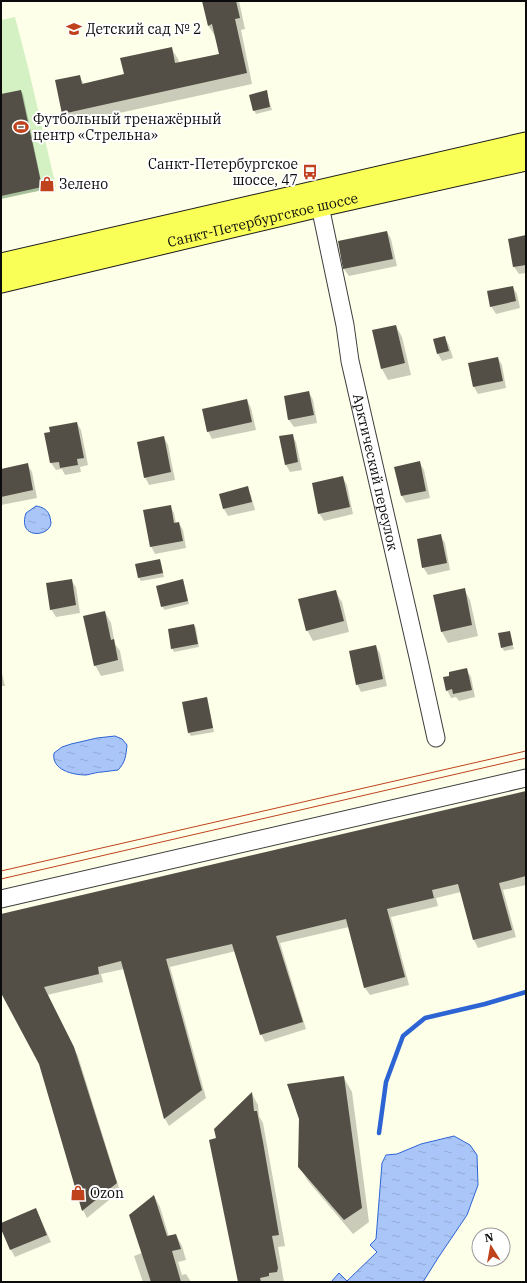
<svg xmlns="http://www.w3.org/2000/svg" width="527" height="1283" font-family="'IBM Plex Serif',serif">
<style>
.pitch{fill:#d4f1c3}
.water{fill:url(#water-ripples);stroke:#2d64d4}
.shadow{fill:#0003}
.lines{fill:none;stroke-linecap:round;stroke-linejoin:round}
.stream{stroke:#2d64d4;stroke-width:4.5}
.building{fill:#544f46}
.minor-casing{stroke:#3e3e3e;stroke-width:19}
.major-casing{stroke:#1c1c1c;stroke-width:23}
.minor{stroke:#fff;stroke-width:17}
.major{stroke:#faff58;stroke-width:21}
.tram{stroke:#c0421d;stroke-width:1}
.labels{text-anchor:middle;stroke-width:4;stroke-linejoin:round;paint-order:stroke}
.poi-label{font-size:14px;fill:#0b0b0b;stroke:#fff;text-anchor:start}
.street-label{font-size:14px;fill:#0b0b0b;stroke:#fff}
</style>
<defs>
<pattern id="water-ripples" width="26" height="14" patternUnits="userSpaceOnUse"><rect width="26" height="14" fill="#aac6f9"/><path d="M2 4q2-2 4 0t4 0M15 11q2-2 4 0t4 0" fill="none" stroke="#91a9d4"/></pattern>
</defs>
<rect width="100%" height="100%" fill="#fdffe8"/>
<!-- pitch -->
<path class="pitch" d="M15,17L28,67L56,187L1,199V20Z"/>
<!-- water -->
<path class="water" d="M36,506C43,507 48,510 50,517C50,519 51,521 51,523C50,537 17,540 26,513Z
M115,736L122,739L127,745C126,756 125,763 118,770C113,771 107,771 102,772C97,772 92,774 86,775C73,775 51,770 54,753L62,747L71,744L97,738Z
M454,1136L470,1145L477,1155L478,1185L467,1215L438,1258L423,1282H331L339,1273L347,1281L377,1252L370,1245L376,1239L382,1163L386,1155L397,1154L421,1144Z"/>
<!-- shadow -->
<path class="shadow" d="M203,1H239L245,29L241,30L252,84L69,124L63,113L79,76L84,84L125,75L171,48L178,59L179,63L220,54L215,36L208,25Z
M21,91L23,94L43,190L1,199V95Z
M266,91L272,110L256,114L254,110Z
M387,232L391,239L397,266L349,276L344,269L339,242Z
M526,236V273L519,274L514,267L509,240Z
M513,287L517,294L520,308L496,314L491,306Z
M396,326L402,337L411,375L388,380L382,369Z
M444,337L449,345L453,358L442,361L438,354Z
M498,358L502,365L506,388L478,394L474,387Z
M309,392L313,400L317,423L294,427L289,420L285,397Z
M247,400L251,408L256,430L212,439L208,431Z
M77,423L81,430L88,465L80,467L81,472L65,475L62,469L56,470L51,463L46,434Z
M292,435L296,442L302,470L290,472L286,465Z
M164,437L168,445L175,480L149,485L145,477Z
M420,463L424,470L430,498L406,503L402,496L396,468Z
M27,464L32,472L37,498L1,505V470Z
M343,478L347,485L353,514L324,521L319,513Z
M247,488L251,495L255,510L228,516L224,509Z
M170,506L174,513L176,523H179L183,530L186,548L155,554L151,546Z
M440,535L445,543L450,570L428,575L423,567Z
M159,560L161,563L164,577L141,581L139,578L136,564Z
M71,580L76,587L80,613L56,617L51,609Z
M183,580L189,604L164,610L157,586Z
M464,589L470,600L478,636L448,643L442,632Z
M335,591L342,602L349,632L313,641L307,630Z
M105,612L111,623L115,644L120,651L124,671L101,676L95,665Z
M194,625L196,628L199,647L174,652L172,648Z
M509,632L514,649L504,651L502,647Z
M376,646L380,654L387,686L361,692L357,684Z
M1,669L5,686H1Z
M466,669L471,677L475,697L459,701L456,697L451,698L447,690Z
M207,698L208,702L214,732L191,736L189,733Z
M526,792V885L503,890L516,937L478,948L474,940L461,892L436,898L438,906L391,917L409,985L370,995L365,988L349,927L280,943L306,1029L265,1042L261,1034L236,951L170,967L206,1098L169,1126L165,1119L124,969L101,974L103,982L47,995L78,1056L120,1191L87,1218L83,1210L40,1064L1,991V915Z
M344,1078L352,1092L369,1222L353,1234L308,1181L299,1166Z
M252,1094L258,1105L259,1116L263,1123L285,1246L278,1247L284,1282H239L218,1139Z
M154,1196L160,1207L169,1237L176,1235L182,1246L186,1260L178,1262L182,1275L186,1274L191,1282H143L134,1256L142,1253Z
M36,1209L51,1242L15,1257L11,1250L1,1224Z"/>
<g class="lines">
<!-- stream -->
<path class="stream" d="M379,1133L386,1082L403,1036L425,1018L485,1004L526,992"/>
</g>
<!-- building -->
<path class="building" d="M202,1H236L240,18L235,19L247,73L62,114L55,80L80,75L82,84L124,74L120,58L172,47L175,63L219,54L212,24L208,26Z
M21,90L42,187L1,196V94Z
M267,90L270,107L253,111L249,95Z
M387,231L393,259L343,269L338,241Z
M526,235V265L513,267L508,239Z
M513,286L516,301L490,307L487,291Z
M396,325L405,363L381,369L372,330Z
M445,336L449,351L437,354L433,339Z
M498,357L503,381L473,387L468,363Z
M309,391L314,415L288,420L284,396Z
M247,399L252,422L207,432L202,409Z
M77,422L84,458L77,459L78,465L60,468L59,462L50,463L44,433L50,432L49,427Z
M293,434L298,462L285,465L279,436Z
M164,436L171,472L144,478L137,442Z
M420,461L426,491L401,496L394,467Z
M28,463L33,490L1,497V469Z
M343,476L350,507L318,514L312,483Z
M248,486L252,502L223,509L219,494Z
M171,505L174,523L179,522L183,541L150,547L143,510Z
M441,534L447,563L422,568L417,539Z
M160,559L163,573L138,578L135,564Z
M72,579L76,605L50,610L46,583Z
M183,579L188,601L161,607L156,586Z
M465,588L472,625L441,632L433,595Z
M336,590L344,621L306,631L298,599Z
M105,611L111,640L114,639L118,660L94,666L83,616Z
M194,624L198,644L171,649L168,629Z
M510,631L513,645L501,648L498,633Z
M376,645L383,679L356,685L349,651Z
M467,668L472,690L453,694L452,689L446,691L443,677L449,676V672Z
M207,697L213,728L188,733L182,702Z
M526,791V876L499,883L512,930L473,940L458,884L432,890L434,898L387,909L405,977L364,988L346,919L276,936L303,1022L260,1035L232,944L166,959L202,1090L164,1119L121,961L98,967L99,974L44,987L74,1047L117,1183L82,1211L39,1064L1,993V914Z
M344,1076L362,1208L344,1220L298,1167L299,1119L287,1084Z
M252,1092L254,1111H257L263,1142L279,1235L272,1236L278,1268L277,1272L269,1273V1276L260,1278L261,1282H238L209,1140L216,1138L214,1129Z
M154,1195L167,1236L176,1234L181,1249L172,1251L181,1282H151L129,1215Z
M36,1208L47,1235L10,1250L1,1229V1223Z"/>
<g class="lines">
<!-- minor casing -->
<g class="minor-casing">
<g id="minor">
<path id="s1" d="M320,206L345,325L350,361L419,661L436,738"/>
<path d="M1,899L526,778"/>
</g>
</g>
<!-- major casing -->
<g class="major-casing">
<g id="major">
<path d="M1,264L526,143"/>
<path id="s2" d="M1,282L320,206L526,160"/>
</g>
</g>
<!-- minor -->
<use href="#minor" class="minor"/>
<!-- major -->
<use href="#major" class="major"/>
<!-- tram -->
<path class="tram" d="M1,871L526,751
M1,879L526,758"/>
</g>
<!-- icons -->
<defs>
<g id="school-bare" transform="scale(1.2)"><path d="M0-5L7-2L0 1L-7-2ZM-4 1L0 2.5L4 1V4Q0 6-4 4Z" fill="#c0421d" stroke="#fff" stroke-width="2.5" paint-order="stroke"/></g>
<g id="stadium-bare" transform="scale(1.2)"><path d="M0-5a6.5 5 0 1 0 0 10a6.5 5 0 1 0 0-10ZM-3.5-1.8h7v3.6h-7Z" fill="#c0421d" stroke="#fff" stroke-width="2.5" paint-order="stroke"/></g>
<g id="bus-bare" transform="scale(1.2)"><path d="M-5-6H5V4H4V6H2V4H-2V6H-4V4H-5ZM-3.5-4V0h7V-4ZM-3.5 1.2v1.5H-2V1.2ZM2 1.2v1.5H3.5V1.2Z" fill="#c0421d" stroke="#fff" stroke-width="2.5" paint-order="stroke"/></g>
<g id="shop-bare" transform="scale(1.2)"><path d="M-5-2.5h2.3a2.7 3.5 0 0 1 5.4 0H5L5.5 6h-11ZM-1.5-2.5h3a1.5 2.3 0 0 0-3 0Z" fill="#c0421d" stroke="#fff" stroke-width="2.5" paint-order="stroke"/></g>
</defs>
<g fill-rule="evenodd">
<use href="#school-bare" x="74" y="29"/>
<use href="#stadium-bare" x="21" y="127"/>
<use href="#bus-bare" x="310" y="172"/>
<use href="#shop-bare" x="47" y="184"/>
<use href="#shop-bare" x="78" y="1193"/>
</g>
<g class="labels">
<!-- poi labels -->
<g class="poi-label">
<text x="86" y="34">Детский сад № 2</text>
<text x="33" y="124">Футбольный тренажёрный<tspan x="33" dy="16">центр «Стрельна»</tspan></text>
<text x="298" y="169" text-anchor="end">Санкт-Петербургское<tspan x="298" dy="16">шоссе, 47</tspan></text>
<text x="59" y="189">Зелено</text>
<text x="90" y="1198">Ozon</text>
</g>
<!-- street labels -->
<g class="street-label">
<text dy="5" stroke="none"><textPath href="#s2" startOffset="269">Санкт-Петербургское шоссе</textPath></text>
<text dy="5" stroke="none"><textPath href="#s1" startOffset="272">Арктический переулок</textPath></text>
</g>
</g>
<!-- border -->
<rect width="527" height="1283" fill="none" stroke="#0b0b0b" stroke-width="4"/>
<!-- north arrow -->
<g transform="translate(491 1247) rotate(349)"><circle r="19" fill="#ffffff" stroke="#9d9d9d"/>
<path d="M0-3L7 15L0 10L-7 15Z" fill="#c0421d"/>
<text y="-6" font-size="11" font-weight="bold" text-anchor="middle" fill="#0b0b0b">N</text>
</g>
</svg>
